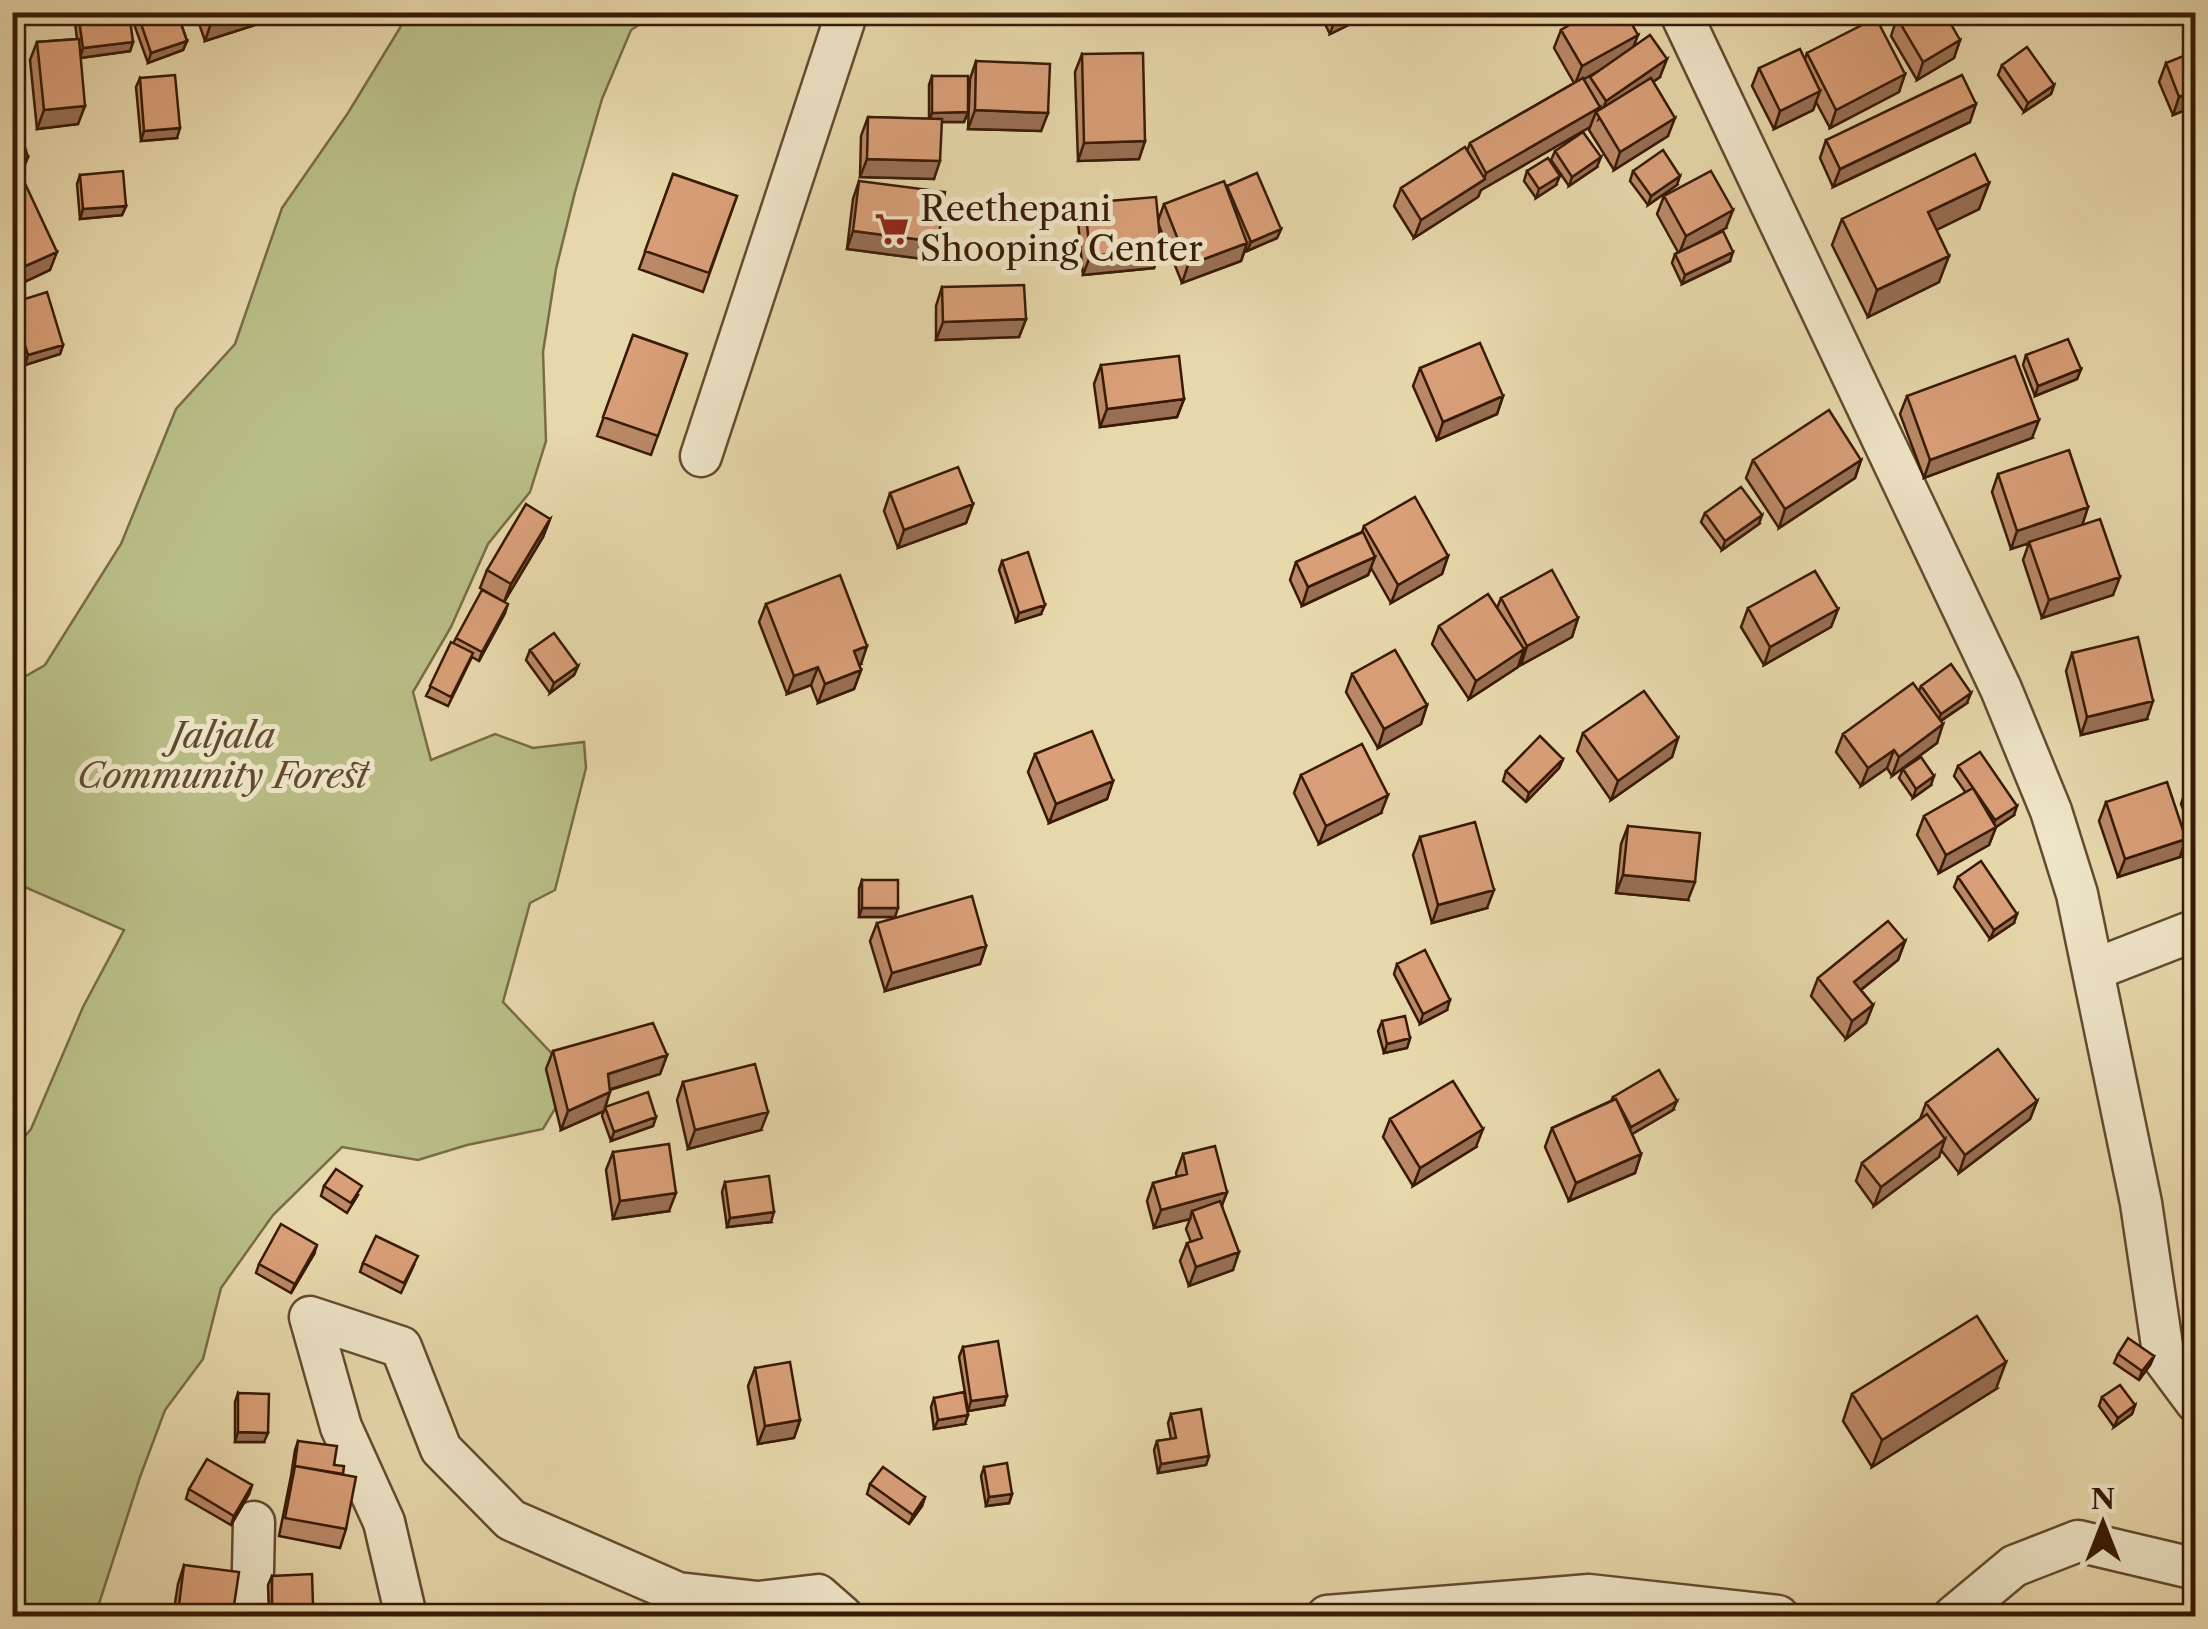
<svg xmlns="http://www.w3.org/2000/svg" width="2208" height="1629" font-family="'Libre Caslon Text',serif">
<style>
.green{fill:#b9be86;stroke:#786c46;stroke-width:2.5}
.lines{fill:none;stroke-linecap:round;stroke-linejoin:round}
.minor-casing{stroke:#644a2f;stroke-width:45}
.minor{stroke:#efe6c8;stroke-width:40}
.wall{fill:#bb8967;stroke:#381a06;stroke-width:2.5}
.shaded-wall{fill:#986f54;stroke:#381a06;stroke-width:2.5}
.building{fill:#d99f78;stroke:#381a06;stroke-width:2.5}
.labels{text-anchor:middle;stroke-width:10;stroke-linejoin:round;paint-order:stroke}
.poi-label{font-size:35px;fill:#381a06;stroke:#efe6c8;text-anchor:start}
.park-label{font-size:35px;font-style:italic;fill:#5f4b2c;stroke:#efe6c8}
</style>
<rect width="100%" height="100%" fill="#e7d8ab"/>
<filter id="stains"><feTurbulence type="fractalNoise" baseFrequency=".002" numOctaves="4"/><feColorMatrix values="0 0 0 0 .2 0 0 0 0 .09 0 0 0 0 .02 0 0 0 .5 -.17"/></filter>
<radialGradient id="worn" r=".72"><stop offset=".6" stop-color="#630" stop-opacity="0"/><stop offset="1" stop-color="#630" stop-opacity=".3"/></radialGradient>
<!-- green -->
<path class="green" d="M409,13H657L631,30L602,99L575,192L556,269L543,352L546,441L530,492L488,544L451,627L413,692L431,760L495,734L533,748L584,742L586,768L555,890L530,903L503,1002L574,1077L543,1129L467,1145L418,1160L342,1147L273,1215L221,1288L203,1359L165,1410L140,1477L95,1616H13L12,1151L31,1129L83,1007L124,930L20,885L13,875L12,684L45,665L121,544L176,409L235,344L282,208L348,113Z"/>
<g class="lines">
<!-- minor casing -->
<g class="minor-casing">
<path id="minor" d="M1680,12L2001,689L2051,811L2077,894L2141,1203L2164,1359L2196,1402
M701,456L847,12
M2093,970L2196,930
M252,1616L254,1522
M406,1616L384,1522L341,1427L310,1317L401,1347L441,1449L511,1520L678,1593L758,1602L818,1595L842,1616
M1327,1616L1589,1595L1778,1616
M1954,1616L2014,1566L2078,1541L2196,1569"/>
</g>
<!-- minor -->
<use href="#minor" class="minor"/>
</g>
<!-- wall -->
<path class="wall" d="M132,12H177L187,41L183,50L148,63L131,16Z
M195,12H268L264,22L205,41Z
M1319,12H1375L1330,34Z
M78,13L133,42L130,51L80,58L78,124L37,129L30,60L37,42L77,39L75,22Z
M1897,18L1960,40L1954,58L1917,80L1891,36Z
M1561,30L1638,35L1633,47L1660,77L1653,82L1668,136L1614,170L1589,130L1590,127L1481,190L1478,197L1414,238L1394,206L1401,188L1467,151L1470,143L1574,83L1554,48Z
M1807,53L1905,74L1899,92L1830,128L1816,102L1813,110L1774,129L1752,86L1759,68L1805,59Z
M1082,54L1145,141L1139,159L1078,161L1075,72Z
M976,61L1048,113L1041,131L968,129L970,79Z
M2166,63L2196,106L2173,115L2159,82Z
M2002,65L2054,85L2051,94L2024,112L1998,75Z
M932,76L968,112L964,122H941L934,179L860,177L861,136L868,117L929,119V85Z
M140,78L177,138L141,141L136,87Z
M1970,122L1833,187L1820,158L1826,140Z
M1555,151L1597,167L1569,186L1551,160Z
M1527,171L1556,185L1536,198L1524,181Z
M1633,171L1677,185L1648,205L1630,181Z
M673,174L737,196L703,292L639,269Z
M80,175L126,206L122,215L80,219L77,184Z
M859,181L931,260L847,249L853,199Z
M1989,183L1979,209L1936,230L1939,282L1868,317L1832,245L1842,219Z
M1227,186L1281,229L1277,238L1247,251L1246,247L1241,261L1182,283L1158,223L1154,268L1083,275L1078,221L1085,203L1158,221L1164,204L1226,189Z
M1664,196L1726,228L1710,237L1730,261L1682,284L1672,263L1675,254L1678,252L1657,214Z
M942,287L1026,319L1019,337L936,340V306Z
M12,303L63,345L60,354L25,365L12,325Z
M633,335L687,354L651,455L597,436Z
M2026,355L2081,369L2077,379L2035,396L2023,365Z
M1101,365L1184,399L1177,417L1100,427L1094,384Z
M1420,368L1503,396L1497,414L1437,440L1413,386Z
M1907,396L2032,438L1924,478L1900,414Z
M1753,460H1861L1855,478L1779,528L1746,478Z
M1998,474L2088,507L2082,524L2113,595L2042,618L2023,560L2029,543L2011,549L1992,492Z
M890,493L973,504L966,523L898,548L884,511Z
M1705,513L1759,524L1722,550L1701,522Z
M550,519L543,537L504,602L505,613L479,661L472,657L448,706L426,696L456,638L502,601L480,588L487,570Z
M1364,526L1448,556L1442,574L1391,603L1371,568L1368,575L1302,606L1290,580L1296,562L1362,532Z
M1002,561L1041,614L1016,622L999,570Z
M2196,589V625H2191L2193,596Z
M1501,598L1578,618L1572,637L1521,665L1520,662L1518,667L1469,699L1432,644L1439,626L1497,608Z
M766,604L861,664L859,665L861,670L854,689L818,703L811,685L787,694L759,622Z
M1748,608L1838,609L1831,627L1764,665L1741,627Z
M530,650L578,666L574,675L550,693L526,660Z
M2072,653L2147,719L2081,735L2066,671Z
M1352,674L1427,705L1421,724L1378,748L1346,692Z
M1921,686L1967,703L1941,721L1937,743L1892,776L1887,768L1861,786L1836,752L1843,734L1919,691Z
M1583,733L1678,738L1672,757L1611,800L1577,751Z
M1035,754L1113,781L1107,799L1049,823L1028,772Z
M1563,759L1559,768L1526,802L1503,781L1506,771Z
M1958,766L2014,815L1996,827L1989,845L1939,873L1917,835L1924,816L1966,793L1954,776Z
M1903,769L1931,785L1913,798L1899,778Z
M1301,775L1381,813L1319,844L1294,793Z
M2196,783V843L2181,804L2187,786Z
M2106,802L2180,857L2118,877L2099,821Z
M1628,826L1688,900L1616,893L1621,844Z
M1420,837L1487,908L1432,923L1413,855Z
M1958,877L2014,923L1990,939L1954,887Z
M862,880L895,917H859V889Z
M877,923L986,946L980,964L885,991L870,941Z
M1905,941L1898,960L1861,990L1873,1005L1866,1023L1846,1039L1811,996L1818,978Z
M1397,964L1447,1010L1420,1024L1394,974Z
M1382,1021L1410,1038L1407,1048L1384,1053L1378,1031Z
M553,1051L667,1055L660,1074L610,1090L604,1111L561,1130L546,1069Z
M683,1082L761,1130L688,1149L677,1100Z
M1613,1097L1673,1110L1632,1134L1641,1154L1635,1173L1569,1201L1545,1147L1552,1128L1611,1101Z
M2037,1101L2030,1119L1959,1173L1941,1150L1939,1157L1874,1206L1856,1181L1862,1163L1920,1119L1926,1103Z
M605,1107L656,1117L653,1126L611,1141L602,1116Z
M1390,1119L1476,1147L1413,1186L1383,1137Z
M613,1152L669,1211L613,1219L606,1170Z
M1183,1154L1227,1192L1222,1205L1233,1270L1189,1286L1180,1261L1187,1243L1191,1242L1186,1229L1190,1219L1154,1228L1147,1201L1153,1183L1177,1177L1176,1173Z
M725,1182L771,1222L727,1227L722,1192Z
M324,1186L358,1195L347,1213L321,1196Z
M314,1254L291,1293L256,1273L259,1264Z
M363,1263L414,1265L401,1293L360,1272Z
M963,1347L1004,1405L968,1411L959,1357Z
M2118,1354L2154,1356L2150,1365L2139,1380L2114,1363Z
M755,1368L800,1420L794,1438L758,1444L748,1386Z
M1996,1389L1872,1467L1843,1421L1852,1394Z
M238,1393L264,1442H235V1402Z
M2102,1397L2135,1405L2132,1414L2114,1427L2099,1406Z
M934,1398L965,1424L934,1429L931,1407Z
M1171,1414L1209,1456L1206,1465L1158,1473L1154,1450L1157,1441L1171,1439L1168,1423Z
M298,1441L334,1465L343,1474L346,1529L340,1548L279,1536L291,1476L295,1450Z
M984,1467L1012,1494L1009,1503L986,1506L981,1476Z
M870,1484L925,1497L922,1506L909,1524L867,1494Z
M252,1485L249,1494L231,1525L186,1499L189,1489Z
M184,1565L233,1612L232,1616H173L178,1584Z
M272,1576L309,1614L269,1615L268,1585Z"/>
<!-- shaded-wall -->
<path class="shaded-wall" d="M243,12H268L264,22L205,41L211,23Z
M1344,12H1375L1330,34L1336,16Z
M1638,35L1631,53L1575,84L1582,66Z
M1960,40L1954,58L1917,80L1923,62Z
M187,41L183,50L148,63L151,53Z
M133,42L130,51L80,58L83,48Z
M1667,59L1660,77L1599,119L1606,101Z
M1905,74L1899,92L1830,128L1836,110Z
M2054,85L2051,94L2024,112L2028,103Z
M2196,90V106L2173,115L2179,97Z
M1820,91L1813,110L1774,129L1780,111Z
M1976,104L1970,122L1833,187L1840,169Z
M85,106L78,124L37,129L44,110Z
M1600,107L1598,114L1596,112L1590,127L1481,190L1478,197L1414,238L1421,220L1484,180L1486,173Z
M975,110L1048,113L1041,131L968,129Z
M968,112L964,122H929L932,113Z
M1675,118L1668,136L1614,170L1620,152Z
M180,128L177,138L141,141L144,131Z
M1145,141L1139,159L1078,161L1084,143Z
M28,157L21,175L12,178V161Z
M1601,157L1597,167L1569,186L1572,177Z
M867,159L940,161L934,179L860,177Z
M1560,176L1556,185L1536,198L1539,189Z
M1680,176L1677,185L1648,205L1651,196Z
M1989,183L1979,209L1918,239L1928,212Z
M126,206L122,215L80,219L83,209Z
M1733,210L1726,228L1679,254L1686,236Z
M1281,229L1277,238L1247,251L1251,242Z
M853,231L938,242L931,260L847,249Z
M1247,243L1241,261L1182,283L1188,265Z
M1161,249L1154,268L1083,275L1090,256Z
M57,252L50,270L12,288V272Z
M1733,252L1730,261L1682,284L1685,275Z
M1949,256L1939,282L1868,317L1877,290Z
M1026,319L1019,337L936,340L943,322Z
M63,345L60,354L25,365L28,355Z
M2081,369L2077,379L2035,396L2038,386Z
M1503,396L1497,414L1437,440L1443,422Z
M1184,399L1177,417L1100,427L1107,409Z
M2039,420L2032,438L1924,478L1930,460Z
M1861,460L1855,478L1779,528L1785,509Z
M973,504L966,523L898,548L904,530Z
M2088,507L2082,526L2011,549L2017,531Z
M1762,515L1759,524L1722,550L1725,541Z
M550,519L543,537L504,602L511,584Z
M1448,556L1442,574L1391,603L1398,585Z
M1375,557L1368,575L1302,606L1308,587Z
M2120,577L2113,595L2042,618L2049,600Z
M508,604L505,613L479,661L482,652Z
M1045,605L1041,614L1016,622L1019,613Z
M1838,609L1831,627L1764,665L1770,647Z
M1578,618L1572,637L1521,665L1527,646Z
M867,646L861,664L847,670L854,651Z
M1524,649L1518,667L1469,699L1476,681Z
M578,666L574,675L550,693L554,683Z
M818,667L811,685L787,694L794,676Z
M861,670L854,689L818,703L825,684Z
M1971,693L1967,703L1937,723L1941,714Z
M2153,701L2147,719L2081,735L2087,717Z
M1427,705L1421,724L1378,748L1384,729Z
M1943,724L1937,743L1892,776L1899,757Z
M1678,738L1672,757L1611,800L1618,781Z
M1894,750L1887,768L1861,786L1868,768Z
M1563,759L1559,768L1526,802L1529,793Z
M1934,776L1931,785L1913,798L1916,789Z
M1113,781L1107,799L1049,823L1056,804Z
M1388,795L1381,813L1319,844L1326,826Z
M2017,806L2014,815L1996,827L1989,845L1939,873L1946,855L1992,829L1995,820Z
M2186,839L2180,857L2118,877L2125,859Z
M1623,875L1695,882L1688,900L1616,893Z
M1494,890L1487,908L1432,923L1438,905Z
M862,908H898L895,917H859Z
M2017,914L2014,923L1990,939L1994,930Z
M1905,941L1898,960L1848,1000L1854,982Z
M986,946L980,964L885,991L892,973Z
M1450,1000L1447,1010L1420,1024L1423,1014Z
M1873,1005L1866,1023L1846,1039L1852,1021Z
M1410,1038L1407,1048L1384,1053L1387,1044Z
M667,1055L660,1074L601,1092L608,1074Z
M610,1092L604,1111L561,1130L568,1111Z
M1677,1101L1673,1110L1627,1137L1631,1127Z
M2037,1101L2030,1119L1959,1173L1965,1155Z
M768,1112L761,1130L688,1149L695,1130Z
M656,1117L653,1126L611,1141L614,1132Z
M1483,1129L1476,1147L1413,1186L1420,1168Z
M1945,1139L1939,1157L1874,1206L1881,1187Z
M1641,1154L1635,1173L1569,1201L1576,1183Z
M1227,1192L1220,1210L1192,1211L1190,1219L1154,1228L1161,1210Z
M676,1193L669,1211L613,1219L620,1201Z
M774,1212L771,1222L727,1227L730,1218Z
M317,1245L314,1254L291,1293L295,1284Z
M1239,1252L1233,1270L1189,1286L1196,1267Z
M2154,1356L2150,1365L2139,1380L2142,1371Z
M2006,1362L1996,1389L1872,1467L1882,1440Z
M1007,1396L1004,1405L968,1411L971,1401Z
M2135,1405L2132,1414L2114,1427L2118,1418Z
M968,1415L965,1424L934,1429L938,1420Z
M800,1420L794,1438L758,1444L765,1426Z
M238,1432L268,1433L264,1442H235Z
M1209,1456L1206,1465L1158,1473L1161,1464Z
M252,1485L249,1494L231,1525L234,1516Z
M1012,1494L1009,1503L986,1506L989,1497Z
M925,1497L922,1506L909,1524L913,1515Z
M313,1604L309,1614L269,1615L272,1606Z
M179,1605L233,1612L232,1616H175Z"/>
<!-- building -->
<path class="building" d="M129,12L133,42L83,48L78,13Z
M137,12H177L187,41L151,53Z
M208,12H243L211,23Z
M1591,12H1625L1638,35L1582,66L1561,30Z
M1906,12H1944L1960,40L1923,62L1897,18Z
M1876,18L1905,74L1836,110L1807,53Z
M1650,35L1667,59L1606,101L1590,77Z
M79,39L85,106L44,110L37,42Z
M2027,47L2054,85L2028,103L2002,65Z
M1800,49L1820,91L1780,111L1759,68Z
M2196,51V90L2179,97L2166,63Z
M1143,53L1145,141L1084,143L1082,54Z
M976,61L1050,64L1048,113L975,110Z
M175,75L180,128L144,131L140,78Z
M1962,75L1976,104L1840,169L1826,140Z
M932,76H968V112L932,113Z
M1583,78L1600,107L1486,173L1470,143Z
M1651,78L1675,118L1620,152L1596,112Z
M12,106L28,157L12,161Z
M868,117L942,119L940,161L867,159Z
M1583,132L1601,157L1572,177L1555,151Z
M1465,147L1485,179L1421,220L1401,188Z
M1663,150L1680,176L1651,196L1633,171Z
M1975,154L1989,183L1928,212L1949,256L1877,290L1842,219Z
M1548,158L1560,176L1539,189L1527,171Z
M123,171L126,206L83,209L80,175Z
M1711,171L1733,210L1686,236L1664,196Z
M1257,173L1281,229L1251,242L1227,186Z
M673,174L737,196L709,273L645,251Z
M21,175L57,252L12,272V179Z
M859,181L945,192L938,242L853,231Z
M1224,181L1247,243L1188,265L1164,204Z
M1156,197L1161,249L1090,256L1085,203Z
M1723,231L1733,252L1685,275L1675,254Z
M1024,285L1026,319L943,322L942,287Z
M47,292L63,345L28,355L12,303Z
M633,335L687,354L658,436L603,417Z
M2068,339L2081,369L2038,386L2026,355Z
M1480,343L1503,396L1443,422L1420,368Z
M1179,356L1184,399L1107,409L1101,365Z
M2015,356L2039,420L1930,460L1907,396Z
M1829,410L1861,460L1785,509L1753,460Z
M2069,450L2088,507L2017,531L1998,474Z
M958,467L973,504L904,530L890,493Z
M1741,487L1762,515L1725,541L1705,513Z
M1415,497L1448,556L1398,585L1364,526Z
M526,504L550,519L511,584L487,570Z
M2100,519L2120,577L2049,600L2029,542Z
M1363,532L1375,557L1308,587L1296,562Z
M1028,552L1045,605L1019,613L1002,561Z
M1552,570L1578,618L1527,646L1501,598Z
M1815,571L1838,609L1770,647L1748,608Z
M840,575L867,646L854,651L861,670L825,684L818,667L794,676L766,604Z
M482,590L508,604L482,652L456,638Z
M1488,594L1524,649L1476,681L1439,626Z
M554,633L578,666L554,683L530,650Z
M2138,637L2153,701L2087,717L2072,653Z
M451,642L473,653L451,697L430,686Z
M1395,650L1427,705L1384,729L1352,674Z
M1951,664L1971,693L1941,714L1921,686Z
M1913,683L1943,724L1899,757L1894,750L1868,768L1843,734Z
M1644,691L1678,738L1618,781L1583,733Z
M1092,731L1113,781L1056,804L1035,754Z
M1540,736L1563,759L1529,793L1506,771Z
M1362,744L1388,795L1326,826L1301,775Z
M1980,752L2017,806L1995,820L1958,766Z
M1921,757L1934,776L1916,789L1903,769Z
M2167,782L2186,839L2125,859L2106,802Z
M2196,783V807L2187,786Z
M1973,788L1996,827L1946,855L1924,816Z
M1475,822L1494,890L1438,905L1420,837Z
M1628,826L1700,833L1695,882L1623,875Z
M1981,861L2017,914L1994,930L1958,877Z
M862,880H898V908H862Z
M972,896L986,946L892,973L877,923Z
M1888,921L1905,941L1854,982L1873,1005L1852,1021L1818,978Z
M1425,950L1450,1000L1423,1014L1397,964Z
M1405,1016L1410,1038L1387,1044L1382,1021Z
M653,1023L667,1055L608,1074L610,1092L568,1111L553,1051Z
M1998,1049L2037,1101L1965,1155L1926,1103Z
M755,1064L768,1112L695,1130L683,1082Z
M1659,1070L1677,1101L1631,1127L1616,1099L1614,1100L1613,1097Z
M1453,1081L1483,1129L1420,1168L1390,1119Z
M648,1092L656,1117L614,1132L605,1107Z
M1616,1099L1641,1154L1576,1183L1552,1128Z
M1927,1114L1945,1139L1881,1187L1862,1163Z
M669,1144L676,1193L620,1201L613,1152Z
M1215,1146L1227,1192L1161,1210L1153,1183L1187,1174L1183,1154Z
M336,1169L362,1186L351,1203L324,1186Z
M769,1176L774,1212L730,1218L725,1182Z
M1220,1201L1239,1252L1196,1267L1187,1243L1202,1238L1192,1211Z
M281,1224L317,1245L295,1284L259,1264Z
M376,1236L418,1256L404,1283L363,1263Z
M1977,1316L2006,1362L1882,1440L1852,1394Z
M2128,1338L2154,1356L2142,1371L2118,1354Z
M998,1341L1007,1396L971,1401L963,1347Z
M790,1362L800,1420L765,1426L755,1368Z
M2120,1385L2135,1405L2118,1418L2102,1397Z
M964,1392L968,1415L938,1420L934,1398Z
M238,1393L269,1394L268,1433L238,1432Z
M1201,1409L1209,1456L1161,1464L1157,1441L1176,1438L1171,1414Z
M298,1441L337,1446L334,1465L344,1466L343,1474L295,1466L294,1471Z
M207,1459L252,1485L234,1516L189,1489Z
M1007,1463L1012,1494L989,1497L984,1467Z
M295,1466L356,1477L346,1529L285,1518Z
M883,1467L925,1497L913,1515L870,1484Z
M184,1565L239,1572L233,1612L179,1605Z
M312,1574L313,1604L272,1606V1576Z"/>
<!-- icons -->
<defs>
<g id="supermarket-bare" transform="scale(2.7)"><path d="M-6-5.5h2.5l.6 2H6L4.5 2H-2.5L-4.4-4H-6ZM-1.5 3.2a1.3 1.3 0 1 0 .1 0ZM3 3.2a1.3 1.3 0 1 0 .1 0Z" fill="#8f2418" stroke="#efe6c8" stroke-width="2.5" paint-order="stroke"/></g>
</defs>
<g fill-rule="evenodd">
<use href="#supermarket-bare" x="892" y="229"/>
</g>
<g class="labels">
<!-- poi labels -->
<g class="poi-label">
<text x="920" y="221">Reethepani<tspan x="920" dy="40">Shooping Center</tspan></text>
</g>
<!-- park labels -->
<g class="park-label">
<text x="223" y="748">Jaljala<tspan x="223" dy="40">Community Forest</tspan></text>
</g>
</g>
<!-- margin -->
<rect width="2208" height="1629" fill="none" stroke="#e7d8ab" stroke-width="50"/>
<rect x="15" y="15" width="2178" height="1599" fill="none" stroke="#381a06" stroke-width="5"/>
<rect x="25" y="25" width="2158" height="1579" fill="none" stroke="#381a06" stroke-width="2.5"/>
<!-- north arrow -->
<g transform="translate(2103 1524)" stroke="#efe6c8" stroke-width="8" paint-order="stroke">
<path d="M0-8L18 38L0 25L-18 38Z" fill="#381a06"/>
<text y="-15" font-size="28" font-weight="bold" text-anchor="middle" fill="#381a06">N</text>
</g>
<rect width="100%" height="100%" filter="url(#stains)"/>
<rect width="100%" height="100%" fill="url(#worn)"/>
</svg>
